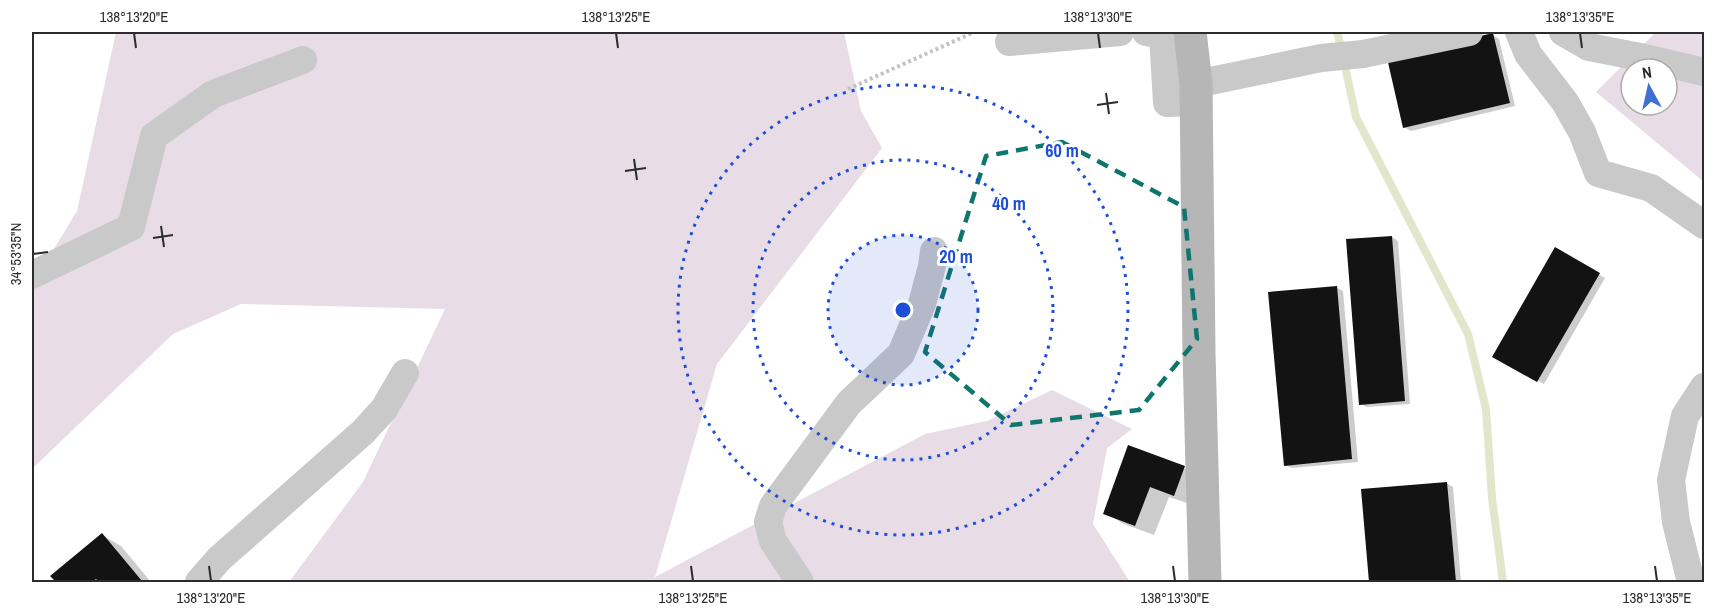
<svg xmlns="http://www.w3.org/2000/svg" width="1736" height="614" font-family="'Archivo Narrow',sans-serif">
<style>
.green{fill:#e8dce6;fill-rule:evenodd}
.shadow{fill:#0003}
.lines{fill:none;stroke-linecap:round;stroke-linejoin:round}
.stream{stroke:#e2e6ca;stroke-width:8}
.building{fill:#131313}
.path{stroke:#c3c3c3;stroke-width:4;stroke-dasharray:3 3;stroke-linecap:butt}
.street{stroke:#c9c9c9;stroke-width:28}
.secondary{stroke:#b6b6b6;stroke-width:33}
.marked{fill:none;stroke:#0f766e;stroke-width:4.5;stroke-dasharray:12 8;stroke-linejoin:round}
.ticks{fill:none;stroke:#2c2c2c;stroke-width:2}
.ring{fill:none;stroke:#1d4ed8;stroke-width:3;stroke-dasharray:3 6}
.centre{fill:#1d4ed8;stroke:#fff;stroke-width:3}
.ring-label{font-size:18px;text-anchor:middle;font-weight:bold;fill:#1d4ed8;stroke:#fff;stroke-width:6;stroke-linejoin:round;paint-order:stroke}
.neatline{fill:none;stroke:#2c2c2c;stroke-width:2}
.ticks-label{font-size:15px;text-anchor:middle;fill:#2c2c2c}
</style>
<rect width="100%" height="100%" fill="#fff"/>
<!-- green -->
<path class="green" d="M116,32H844L861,111L882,148L717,364L655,577L925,434L987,421L1052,390L1132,429L1107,448L1093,524L1130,582H289L363,482L445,309L241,304L173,334L32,469V285L77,211Z
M1656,32H1704V182L1596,92ZM1631,69H1667V105H1631Z"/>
<!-- shadow -->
<path class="shadow" d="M1493,35L1499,39L1515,106L1411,131L1404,127Z
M1392,237L1398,241L1410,404L1367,407L1360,404Z
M1555,249L1605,278L1544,384L1494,356Z
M1336,287L1343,291L1358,462L1292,468L1285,465Z
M1129,447L1184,468L1203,478L1193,505L1169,497L1154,535L1124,524L1105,513Z
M1446,483L1453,487L1461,582H1371L1363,490Z
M102,535L121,546L151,582H58L52,576Z"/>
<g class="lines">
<!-- stream -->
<path class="stream" d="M1337,32L1342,51
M1344,62L1356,117L1468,334L1486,409L1492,498L1503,582"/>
</g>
<!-- building -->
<path class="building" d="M1493,33L1510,103L1403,128L1387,58Z
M1392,236L1405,401L1359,405L1346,239Z
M1555,247L1600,273L1537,382L1492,357Z
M1337,286L1352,459L1284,466L1268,292Z
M1128,445L1185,466L1174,496L1150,487L1135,526L1103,514Z
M1447,482L1456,582H1369L1361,489Z
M102,533L142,581L99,582L96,579L92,582H56L50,576Z"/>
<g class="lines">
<!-- path -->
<path class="path" d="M848,89L970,34V32"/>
<!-- street -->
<path class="street" d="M1146,32L1163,35L1167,103L1196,102
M1519,32L1528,54L1565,102L1582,132L1598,173L1651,188L1704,225
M1563,32L1589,47L1640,57L1704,72
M1009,42L1120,32
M1196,84L1321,58L1363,54L1469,32
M32,275L131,227L154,136L213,94L303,60
M199,582L219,559L363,432L384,409L405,373
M800,582L773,541L768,522L773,506L849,403L901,354L922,304L932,266L934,251
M1691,582L1676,522L1671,480L1685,416L1704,387"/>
<!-- secondary -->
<path class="secondary" d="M1190,32L1196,84L1199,353L1205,582"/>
</g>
<!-- marked area -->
<path class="marked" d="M1062,142L1184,207L1197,339L1139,410L1011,425L925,352L986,156Z"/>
<!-- ticks -->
<path class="ticks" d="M134,33L136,48M616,33L618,48M1098,33L1100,48M1580,33L1582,48M1106,93L1109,114M1097,105L1118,102M634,159L637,180M625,171L646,168M161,226L164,247M153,238L173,235M33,254L48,252M209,566L211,581M691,566L693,581M1173,566L1175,581M1655,566L1657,581"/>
<!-- distance rings -->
<circle cx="903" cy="310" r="75" fill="#1d4ed8" fill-opacity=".12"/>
<g class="ring">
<circle cx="903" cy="310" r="75"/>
<circle cx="903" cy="310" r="150"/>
<circle cx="903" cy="310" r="225"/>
</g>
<circle cx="903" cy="310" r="9" class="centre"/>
<g class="ring-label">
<text x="1062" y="157">60 m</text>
<text x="1009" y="210">40 m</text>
<text x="956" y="263">20 m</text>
</g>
<!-- border -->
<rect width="1736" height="614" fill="none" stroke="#ffffff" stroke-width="66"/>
<!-- north arrow -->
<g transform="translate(1649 87) rotate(352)"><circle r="28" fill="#ffffff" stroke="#ababab" stroke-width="1.5"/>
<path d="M0-4.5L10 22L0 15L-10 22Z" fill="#4270d0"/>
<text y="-9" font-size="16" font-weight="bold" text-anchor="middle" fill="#2c2c2c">N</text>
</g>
<rect x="33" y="33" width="1670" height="548" class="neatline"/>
<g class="ticks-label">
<text x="134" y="22">138°13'20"E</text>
<text x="616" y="22">138°13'25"E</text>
<text x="1098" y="22">138°13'30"E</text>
<text x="1580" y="22">138°13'35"E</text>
<text transform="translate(16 254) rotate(-90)" y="5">34°53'35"N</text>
<text x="211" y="603">138°13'20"E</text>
<text x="693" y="603">138°13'25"E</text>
<text x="1175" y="603">138°13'30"E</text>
<text x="1657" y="603">138°13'35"E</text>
</g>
</svg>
